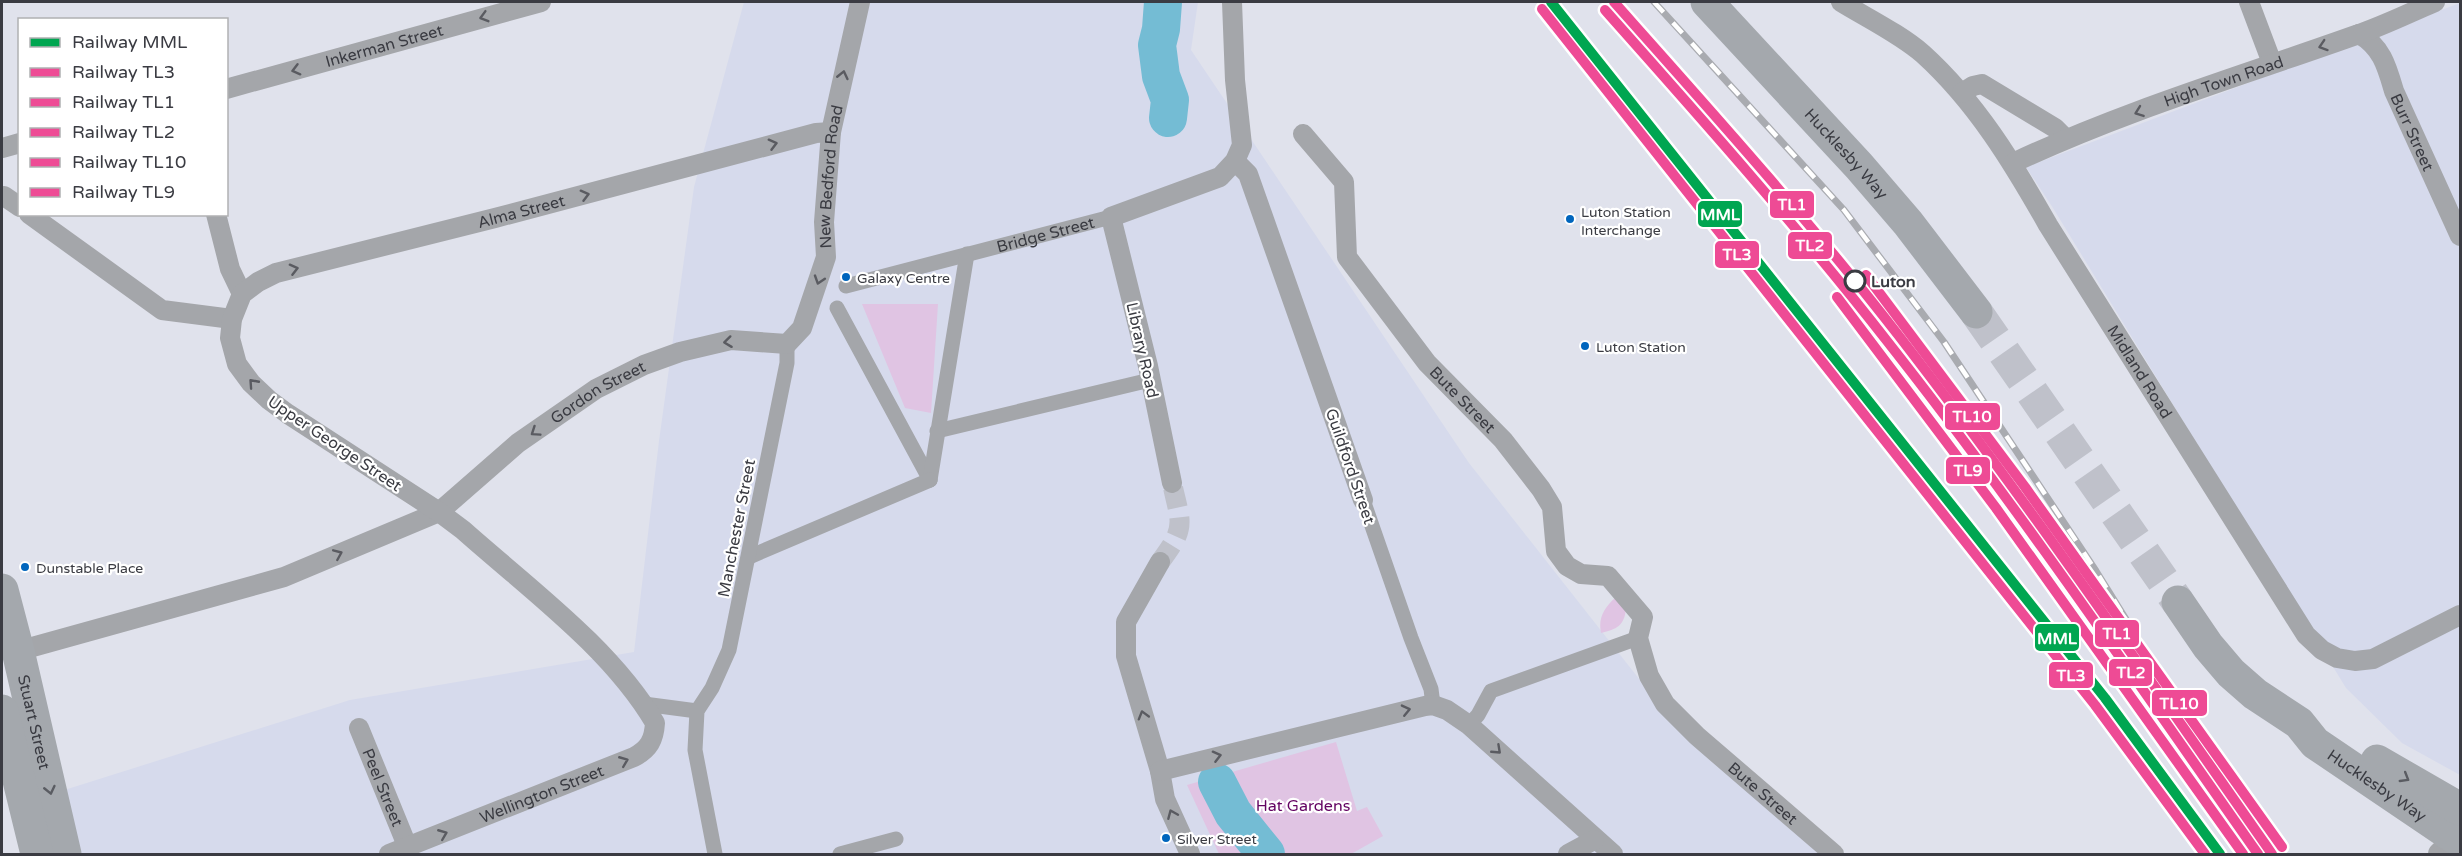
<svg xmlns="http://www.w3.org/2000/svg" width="2462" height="856" font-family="'Varela Round',sans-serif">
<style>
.built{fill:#d6daec}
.green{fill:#e0c4e3}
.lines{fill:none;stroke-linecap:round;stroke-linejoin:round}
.river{stroke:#74bcd4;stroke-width:38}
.minor-tunnel{stroke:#bfc1ca;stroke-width:20;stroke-dasharray:20 10;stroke-linecap:butt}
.trunk-tunnel{stroke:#bfc1ca;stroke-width:33;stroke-dasharray:33 16;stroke-linecap:butt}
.pedestrian{stroke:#a4a6aa;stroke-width:15}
.minor{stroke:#a4a6aa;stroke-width:20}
.tertiary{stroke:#a4a6aa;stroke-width:24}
.trunk{stroke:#a4a8ad;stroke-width:33}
.rail-casing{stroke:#a9abb0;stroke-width:7}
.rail{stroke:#fff;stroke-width:4.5;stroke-dasharray:14;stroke-linecap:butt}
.rail-1-casing{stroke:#fff;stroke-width:15}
.rail-2-casing{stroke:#fff;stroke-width:15}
.rail-3-casing{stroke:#fff;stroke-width:15}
.rail-4-casing{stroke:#fff;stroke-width:15}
.rail-5-casing{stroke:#fff;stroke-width:15}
.rail-6-casing{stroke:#fff;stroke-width:15}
.rail-1{stroke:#00a651;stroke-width:10}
.rail-2{stroke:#ee4b95;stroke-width:10}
.rail-3{stroke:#ee4b95;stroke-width:10}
.rail-4{stroke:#ee4b95;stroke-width:10}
.rail-5{stroke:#ee4b95;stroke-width:10}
.rail-6{stroke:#ee4b95;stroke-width:10}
.oneway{stroke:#5a5b61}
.oneway2{stroke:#5a5c62}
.bus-dot{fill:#0065bd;stroke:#fff;stroke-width:2}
.stop-dot{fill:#fff;stroke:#3a3b42;stroke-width:3}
.labels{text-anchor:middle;stroke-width:4.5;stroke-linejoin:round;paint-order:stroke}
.bus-label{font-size:14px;fill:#3a3b42;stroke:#fff;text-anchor:start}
.street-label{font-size:16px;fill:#3a3b42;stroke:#fff}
.stop-label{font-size:16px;font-weight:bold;fill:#3a3b42;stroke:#fff;text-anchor:start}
.park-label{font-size:16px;fill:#630362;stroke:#fff}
.line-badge{stroke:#fff;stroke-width:2}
.badge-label{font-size:16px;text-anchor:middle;font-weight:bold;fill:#fff}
</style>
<rect width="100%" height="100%" fill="#e0e2ec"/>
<!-- built -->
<path class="built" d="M744,2H1198L1191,50L1469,463L1673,722L1824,854H52L39,798L350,700L634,652L659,441L694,187Z
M2460,3V775L2402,743L2346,688L2053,208L2026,167Z"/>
<!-- green -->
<path class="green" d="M862,304H938L931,413L905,408Z
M1615,598L1626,609C1624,626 1617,629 1601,633C1598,618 1604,608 1615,598Z
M1336,742L1357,811L1367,807L1383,836L1351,854H1219L1187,785Z"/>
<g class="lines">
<!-- river -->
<path class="river" d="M1163,2L1161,29L1157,45L1161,76L1170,100L1168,118
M1217,782L1233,813L1266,854"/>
<!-- minor-tunnel -->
<path class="minor-tunnel" d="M1160,562C1187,526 1181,525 1172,483"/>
<!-- trunk-tunnel -->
<path class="trunk-tunnel" d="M1976,312L2178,602"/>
<!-- pedestrian -->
<g class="pedestrian">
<path id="s1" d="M846,286L1111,217"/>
<path d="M837,308L930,480"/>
<path d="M937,431L1150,380"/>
<path d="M930,480L967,254"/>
<path d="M1363,500L1411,638L1431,689L1433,705"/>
<path d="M749,557L930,480"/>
<path d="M644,704L697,711"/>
<path d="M1469,725L1478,715L1491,691L1638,638"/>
<path d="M715,854L695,750L697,711L712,688L729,650L787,363V344"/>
<path d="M840,854L896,839"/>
</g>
<!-- minor -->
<g class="minor">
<path id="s2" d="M1841,2C1867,18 1900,34 1923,54C1976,102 2013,163 2048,225L2306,635L2322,650L2337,658L2355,661L2373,659L2460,615"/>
<path d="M2249,2L2272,63"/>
<path id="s3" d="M2359,34C2382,47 2387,67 2394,91L2460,236"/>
<path id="s4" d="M226,89L541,2"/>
<path d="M1962,93L1973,86L1982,84L2055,128L2065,138"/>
<path id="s5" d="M1303,134L1344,182L1347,257L1427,363L1503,440L1541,489L1552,507L1556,551L1567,566L1581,574L1608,576L1643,617L1638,638L1649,676L1665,704L1697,736L1834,854"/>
<path d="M2,148L20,143"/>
<path d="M1235,161L1248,174L1363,500"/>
<path id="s6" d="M2013,163C2123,111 2241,76 2356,35C2383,26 2409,13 2435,2"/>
<path d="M4,196L20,207"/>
<path d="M29,214L162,310L232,319"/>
<path d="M216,214L230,269L242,294"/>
<path d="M1172,483L1148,366L1111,217L1220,177L1235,161L1242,145L1235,80L1232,2"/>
<path d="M1160,562L1126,622V656L1160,771L1165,799L1190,854"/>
<path id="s7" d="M18,651L284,577L439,512L518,443L596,389L644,365L680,352L731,340L787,344L802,328L826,257L824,222L831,132L860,2"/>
<path id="s8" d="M359,728L408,848"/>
<path d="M1160,771L1425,706L1433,705L1447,710L1469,725L1613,854"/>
<path id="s9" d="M389,854L634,757C649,749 654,740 655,723C611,648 528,588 463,530L439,512L288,414L269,400L251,383L237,364L230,338L232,319L242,294L258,282L276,273L495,218L816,133L831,132"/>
<path d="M1568,854L1594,840"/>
</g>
<!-- tertiary -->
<path class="tertiary" d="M2440,854L2460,835"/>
<!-- trunk -->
<g class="trunk">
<path id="s10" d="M1707,2L1859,166L1908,223L1976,312"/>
<path id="s11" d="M2,590L18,651L65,854"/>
<path id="s12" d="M2178,602L2208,646L2231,673L2255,694L2299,723L2315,743L2460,841"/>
<path d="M2,711L37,854"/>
<path d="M2377,761L2460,809"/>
</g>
<!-- rail casing -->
<g class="rail-casing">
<path id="rail" d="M1654,2L1844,210L1944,342L2096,571L2272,854"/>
</g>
<!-- rail -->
<use href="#rail" class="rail"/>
<!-- rail-1 casing -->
<g class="rail-1-casing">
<path id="rail-1" d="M1551,2L2105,698L2220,854"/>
</g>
<!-- rail-2 casing -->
<g class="rail-2-casing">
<path id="rail-2" d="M1542,9L2095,705L2205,854"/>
</g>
<!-- rail-3 casing -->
<g class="rail-3-casing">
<path id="rail-3" d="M1614,2C1711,111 1809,220 1899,336C2029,504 2150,680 2272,854"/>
</g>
<!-- rail-4 casing -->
<g class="rail-4-casing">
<path id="rail-4" d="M1605,10C1701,118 1798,227 1887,341C2018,507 2137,682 2258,854"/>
</g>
<!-- rail-5 casing -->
<g class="rail-5-casing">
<path id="rail-5" d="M1866,275L2025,487L2282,847"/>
</g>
<!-- rail-6 casing -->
<g class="rail-6-casing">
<path id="rail-6" d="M1837,297L1996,508L2243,854"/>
</g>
<!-- rail-1 -->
<use href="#rail-1" class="rail-1"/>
<!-- rail-2 -->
<use href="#rail-2" class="rail-2"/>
<!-- rail-3 -->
<use href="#rail-3" class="rail-3"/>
<!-- rail-4 -->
<use href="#rail-4" class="rail-4"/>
<!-- rail-5 -->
<use href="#rail-5" class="rail-5"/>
<!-- rail-6 -->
<use href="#rail-6" class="rail-6"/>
</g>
<!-- one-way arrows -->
<defs><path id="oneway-chevron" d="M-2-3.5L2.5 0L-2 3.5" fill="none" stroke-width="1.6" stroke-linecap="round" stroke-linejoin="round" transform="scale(1.5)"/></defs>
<g class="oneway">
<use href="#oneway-chevron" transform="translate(484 17) rotate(164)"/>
<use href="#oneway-chevron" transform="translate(2323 46) rotate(162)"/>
<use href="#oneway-chevron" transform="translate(296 70) rotate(165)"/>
<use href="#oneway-chevron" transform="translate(843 75) rotate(-77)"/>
<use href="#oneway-chevron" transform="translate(2139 112) rotate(160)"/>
<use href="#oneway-chevron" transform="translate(773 144) rotate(-15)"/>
<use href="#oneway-chevron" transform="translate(585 195) rotate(-15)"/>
<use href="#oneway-chevron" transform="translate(294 269) rotate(-14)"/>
<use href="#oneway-chevron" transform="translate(819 280) rotate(108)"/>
<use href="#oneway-chevron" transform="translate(728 342) rotate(173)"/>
<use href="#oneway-chevron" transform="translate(253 383) rotate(-132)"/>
<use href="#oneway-chevron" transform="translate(535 432) rotate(146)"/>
<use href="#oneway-chevron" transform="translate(338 554) rotate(-23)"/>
<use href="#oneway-chevron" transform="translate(1406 710) rotate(-13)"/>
<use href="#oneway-chevron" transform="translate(1143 715) rotate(-106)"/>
<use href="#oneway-chevron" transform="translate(1497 750) rotate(43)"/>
<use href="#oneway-chevron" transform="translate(1217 756) rotate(-14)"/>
<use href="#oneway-chevron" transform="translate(624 761) rotate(-22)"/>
<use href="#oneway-chevron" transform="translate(1172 814) rotate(-113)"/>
<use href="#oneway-chevron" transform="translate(443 834) rotate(-22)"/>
</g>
<g class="oneway2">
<use href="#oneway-chevron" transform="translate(2405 778) rotate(31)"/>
<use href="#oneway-chevron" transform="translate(50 790) rotate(77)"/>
</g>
<!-- markers -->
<g class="bus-dot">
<circle cx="1570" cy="219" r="5"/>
<circle cx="846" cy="277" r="5"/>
<circle cx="1585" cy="346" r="5"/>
<circle cx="25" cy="567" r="5"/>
<circle cx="1166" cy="838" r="5"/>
</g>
<circle class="stop-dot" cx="1855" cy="281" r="10"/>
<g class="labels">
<!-- bus labels -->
<g class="bus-label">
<text x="1581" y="217">Luton Station<tspan x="1581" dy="18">Interchange</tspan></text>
<text x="857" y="283">Galaxy Centre</text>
<text x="1596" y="352">Luton Station</text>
<text x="36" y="573">Dunstable Place</text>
<text x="1177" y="844">Silver Street</text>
</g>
<!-- street labels -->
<g class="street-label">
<text dy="6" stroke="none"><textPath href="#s4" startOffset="164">Inkerman Street</textPath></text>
<text dy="6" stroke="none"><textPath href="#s6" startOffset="226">High Town Road</textPath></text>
<text dy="6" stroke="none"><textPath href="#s3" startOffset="114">Burr Street</textPath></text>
<text dy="6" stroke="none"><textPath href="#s10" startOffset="206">Hucklesby Way</textPath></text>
<text dy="6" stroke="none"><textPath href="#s7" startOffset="1022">New Bedford Road</textPath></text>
<text dy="6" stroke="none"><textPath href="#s9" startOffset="1227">Alma Street</textPath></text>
<text dy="6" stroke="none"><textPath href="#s1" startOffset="206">Bridge Street</textPath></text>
<text transform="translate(1143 350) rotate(77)" y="6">Library Road</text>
<text dy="6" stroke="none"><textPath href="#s2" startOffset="483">Midland Road</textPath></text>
<text dy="6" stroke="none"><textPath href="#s7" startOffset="644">Gordon Street</textPath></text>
<text dy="6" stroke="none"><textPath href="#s5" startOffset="322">Bute Street</textPath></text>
<text transform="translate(335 443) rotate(34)" y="6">Upper George Street</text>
<text transform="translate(1351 466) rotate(71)" y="6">Guildford Street</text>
<text transform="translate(736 528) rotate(-79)" y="6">Manchester Street</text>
<text dy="6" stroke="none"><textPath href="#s11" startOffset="136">Stuart Street</textPath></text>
<text dy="6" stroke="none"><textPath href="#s12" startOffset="274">Hucklesby Way</textPath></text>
<text dy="6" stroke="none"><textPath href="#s8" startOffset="64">Peel Street</textPath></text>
<text dy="6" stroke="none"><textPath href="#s5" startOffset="848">Bute Street</textPath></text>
<text dy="6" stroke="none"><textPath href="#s9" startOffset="164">Wellington Street</textPath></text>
</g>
<!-- stop labels -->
<g class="stop-label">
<text x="1871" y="287">Luton</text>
</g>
<!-- park labels -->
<g class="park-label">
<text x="1303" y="811">Hat Gardens</text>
</g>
</g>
<g class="line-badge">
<rect x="1769" y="190" width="46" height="29" rx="6" fill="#ee4b95"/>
<rect x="1697" y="200" width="46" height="28" rx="6" fill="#00a651"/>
<rect x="1787" y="231" width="46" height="29" rx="6" fill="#ee4b95"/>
<rect x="1714" y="240" width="46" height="29" rx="6" fill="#ee4b95"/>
<rect x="1944" y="402" width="57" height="29" rx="6" fill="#ee4b95"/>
<rect x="1945" y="456" width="46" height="29" rx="6" fill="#ee4b95"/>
<rect x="2094" y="619" width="46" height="29" rx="6" fill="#ee4b95"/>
<rect x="2034" y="623" width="46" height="29" rx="6" fill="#00a651"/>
<rect x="2108" y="658" width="45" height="29" rx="6" fill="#ee4b95"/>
<rect x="2048" y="661" width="46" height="28" rx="6" fill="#ee4b95"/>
<rect x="2151" y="689" width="57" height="28" rx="6" fill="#ee4b95"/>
</g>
<g class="badge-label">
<text x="1792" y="210">TL1</text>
<text x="1720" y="220">MML</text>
<text x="1810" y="251">TL2</text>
<text x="1737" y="260">TL3</text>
<text x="1972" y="422">TL10</text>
<text x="1968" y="476">TL9</text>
<text x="2117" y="639">TL1</text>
<text x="2057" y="644">MML</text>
<text x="2131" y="678">TL2</text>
<text x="2071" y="681">TL3</text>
<text x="2179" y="709">TL10</text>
</g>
<!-- border -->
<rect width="2462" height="856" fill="none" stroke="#3a3b42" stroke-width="6"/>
<!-- legend -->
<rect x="18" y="18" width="210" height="198" fill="#ffffff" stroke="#b0b1b3" stroke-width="1.5"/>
<rect x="30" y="38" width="30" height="9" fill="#00a651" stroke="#b0b1b3" stroke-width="1.5"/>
<text x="72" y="48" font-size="18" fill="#3a3b42">Railway MML</text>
<rect x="30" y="68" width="30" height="9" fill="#ee4b95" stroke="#b0b1b3" stroke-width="1.5"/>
<text x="72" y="78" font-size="18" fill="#3a3b42">Railway TL3</text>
<rect x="30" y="98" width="30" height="9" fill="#ee4b95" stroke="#b0b1b3" stroke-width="1.5"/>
<text x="72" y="108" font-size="18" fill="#3a3b42">Railway TL1</text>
<rect x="30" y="128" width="30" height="9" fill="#ee4b95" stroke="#b0b1b3" stroke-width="1.5"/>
<text x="72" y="138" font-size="18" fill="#3a3b42">Railway TL2</text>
<rect x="30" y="158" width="30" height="9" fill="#ee4b95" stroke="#b0b1b3" stroke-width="1.5"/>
<text x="72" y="168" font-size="18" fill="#3a3b42">Railway TL10</text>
<rect x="30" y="188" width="30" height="9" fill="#ee4b95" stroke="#b0b1b3" stroke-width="1.5"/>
<text x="72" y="198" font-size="18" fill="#3a3b42">Railway TL9</text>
</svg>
